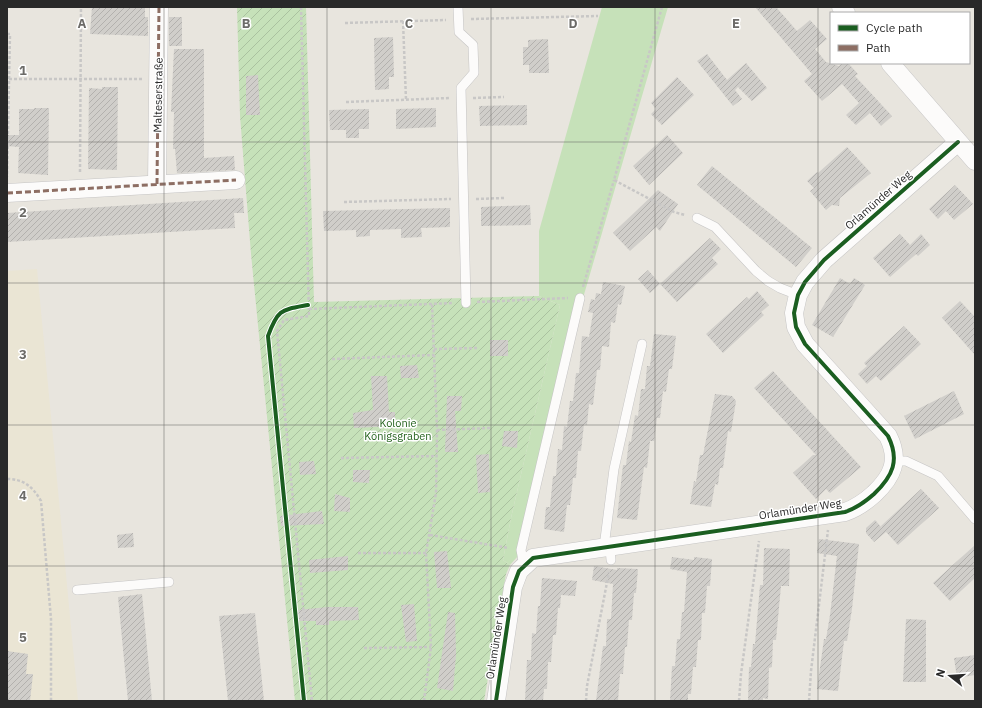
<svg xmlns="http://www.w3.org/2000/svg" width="982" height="708" font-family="'IBM Plex Sans',sans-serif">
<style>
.education{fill:#eae5d4}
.park{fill:#c6e1b9}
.garden{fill:url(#garden-furrows)}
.building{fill:url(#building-hatch)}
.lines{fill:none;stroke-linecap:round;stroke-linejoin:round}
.service-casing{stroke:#c5c4c4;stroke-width:10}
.minor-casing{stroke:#c5c4c4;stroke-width:19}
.path{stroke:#c8c7c6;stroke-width:2.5;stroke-dasharray:3 2;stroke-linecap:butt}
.service{stroke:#fcfbfa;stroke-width:9}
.minor{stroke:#fcfbfa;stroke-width:18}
.quiet{stroke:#8d6e63;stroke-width:3;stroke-dasharray:6 3;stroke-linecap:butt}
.cycleway-casing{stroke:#fff;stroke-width:6}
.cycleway{stroke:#1b5e20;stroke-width:4}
.grid{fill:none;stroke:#6c6b68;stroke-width:1;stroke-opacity:0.55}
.labels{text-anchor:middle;stroke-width:3;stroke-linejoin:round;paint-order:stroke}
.street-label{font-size:11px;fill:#292929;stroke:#fff}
.park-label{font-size:11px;fill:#24621d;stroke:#fff}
.grid-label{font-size:13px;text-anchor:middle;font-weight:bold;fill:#6c6b68;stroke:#fff;stroke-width:3;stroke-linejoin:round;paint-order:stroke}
</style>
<defs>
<pattern id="garden-furrows" width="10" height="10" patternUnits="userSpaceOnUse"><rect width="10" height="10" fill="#c6e1b9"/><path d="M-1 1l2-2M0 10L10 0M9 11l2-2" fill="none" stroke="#aac19f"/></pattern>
<pattern id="building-hatch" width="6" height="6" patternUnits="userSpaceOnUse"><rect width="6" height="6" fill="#d0ceca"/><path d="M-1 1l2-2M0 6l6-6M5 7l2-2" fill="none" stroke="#b3b1ae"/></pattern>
</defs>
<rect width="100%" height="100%" fill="#e8e5de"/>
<!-- education -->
<path class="education" d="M37,269L78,701H7V271Z"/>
<!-- park -->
<path class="park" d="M602,7H668L583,298L518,556L510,565L503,560L511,518L560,305L539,296V231Z"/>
<!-- garden -->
<path class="garden" d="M237,7H306L314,302L539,296L560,305L511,518L503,560L510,565L506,574L484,701H295L251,254L240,116Z"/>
<!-- building -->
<path class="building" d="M92,7H145V17H148V36L90,34Z
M755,7H776L797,31L810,20L827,39L815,49L826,62L839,66L842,63H848L858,74L855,76L892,116L881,126L870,113L856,125L846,115L859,103L842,84L822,101L804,81L812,74Z
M169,17H182V46H169Z
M393,37L394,77H389V89L375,90L374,38Z
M548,39L549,73H529V65H523V47H528V40Z
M174,49H204V158L234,156L235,170L177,173L175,149H173L174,112H171Z
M707,54L727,80L746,63L767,88L752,101L738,87L735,90L742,99L733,106L697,61Z
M258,75L260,115H246V76Z
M677,77L694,95L662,125L651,114L656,109L651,103Z
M102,87H118L117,170L88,169L89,88L102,89Z
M527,105V125L480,126L479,106Z
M34,108H49L48,175L18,173L19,147L7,146V135H19V109H34Z
M436,108V127L396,129V109Z
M369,109V129H359V138H346V130H330L329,110Z
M667,135L683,153L649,185L633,166Z
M847,147L871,173L840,198L839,206L832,205L826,210L810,191L814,188L807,181L817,172L818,173Z
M712,166L812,248L796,267L697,185Z
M955,185L973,204L954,220L946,211L938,219L929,209Z
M658,190L678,204L660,231L656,227L630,251L613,233Z
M243,198L244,213H234L235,228L7,242V213Z
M530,205L531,225L481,226V207Z
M450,208V227L421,228L422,237L401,238V229L370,230V236L356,237V230L324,231L323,211Z
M900,234L910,245L921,234L930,245L918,256L916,254L890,277L873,258Z
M710,238L721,249L712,258L718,264L677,302L660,284Z
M648,270L660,284L650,293L638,279Z
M840,278L850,284L854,278L865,285L833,337L812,325Z
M603,282L625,286L621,305L618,304L615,323L611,322L609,347L602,346L600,370H597L593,405L589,404L587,425L584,424L581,451H578L576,478H573L570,505H567L564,532L544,529L546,507H550L553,476H556L558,449L562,450L564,426L567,427L570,401H573L576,373H579L582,336L589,337L593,313L588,312L591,299L595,300L596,293L601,294Z
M757,291L769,305L761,312L764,315L723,353L706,334L747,297L749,299Z
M960,301L975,317V355L942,318Z
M904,326L921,344L881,381L876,376L867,384L858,374L867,366L864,363Z
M654,334L676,336L672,369H669L666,392L663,391L660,418H657L654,441H650L647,468L644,467L637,520L617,518L623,465H626L629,441L631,442L635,415L638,416L641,389H645L647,366H650Z
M490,340H508V356H490Z
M417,365L419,378H401L400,366Z
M773,371L861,467L830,493L826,489L816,499L793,473L813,455H816L754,388Z
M371,376H387L389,412H395V426L354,428L353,413L373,410Z
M954,391L964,414L915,439L904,416Z
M715,394L732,396L736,401L731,432L728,431L723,468H720L718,485L715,484L711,507L690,504L694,481L696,482L700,455H703Z
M447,396H462L461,411H455L458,452H445Z
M504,431H518L517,448L502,446Z
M489,454L490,492L478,493L476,455Z
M314,461L316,474L300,475L299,462Z
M353,470H370L369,483L353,482Z
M921,489L939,508L898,545L886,532L874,542L866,533V528L875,520L882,528L881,526Z
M335,494L350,498V512L334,511Z
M322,511L324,524L281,526L280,516Z
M133,533L134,547L118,548L117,535Z
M819,539L859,544L852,609L847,641H844L838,691L817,689L824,639H826L830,615L837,556L817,553Z
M975,545V578L950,601L933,583Z
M764,548L790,549L789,586H781L776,640H773L772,667L769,668L768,699L763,698V701H748L749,667H751L753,644H755L760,585H763Z
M447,551L451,588H437L434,552Z
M348,556V570L310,573L309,560Z
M672,557L694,560V557L712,559L710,586H707L705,613H702L701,640H698L696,667H693L691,694H688V701H670L672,666H675L677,639H680L682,612H684L687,572L670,569Z
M594,566L617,570V568L638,569L636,593H634L632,620H629L627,647H625L623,674H620L618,701H596L603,646H606L607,619H611L613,584L592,580Z
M542,578L577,581L575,596L561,595L560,608H558L556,635H553L551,662H548L547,689H544L543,701H525L527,660H531L532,633L536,634L538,606H540Z
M142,594L152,701H128L118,597Z
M414,604L417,641L406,642L401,605Z
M328,607H358L359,620L329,621V625H316V621H297V610Z
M448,612L455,613L456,655L453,691L437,688Z
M255,613L264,701H228L219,616Z
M906,619L926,620V682H903Z
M7,651L28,654L26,674H33L30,701H7Z
M975,655V675L957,678L954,658Z"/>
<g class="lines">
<!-- service casing -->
<g class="service-casing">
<path id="service" d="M458,7L459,32L473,45L474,73L461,88L466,303
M697,218L715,227L756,271L768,281L780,288L798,295
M894,461H906L938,476L975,519
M604,547L614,469L642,344
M610,547L611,560
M524,566L521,550L580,298
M77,590L169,582"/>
</g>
<!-- minor casing -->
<g class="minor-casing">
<path id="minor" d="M841,7L846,13
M890,63L975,161
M157,184L159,7
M7,193L236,180
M496,701L513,587L519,571L533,558L845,512C857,508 865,502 874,494C893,476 900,460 888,436L805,344L796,327L794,313L798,295L805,282L824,260L958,142"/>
</g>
<!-- path -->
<path class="path" d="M301,7L309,316L284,320L277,331L312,701
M662,7L614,180L674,212L685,215
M471,19L598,16
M403,21L406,100
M345,23L446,20
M7,34H10L7,177
M9,79H142
M473,98L504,97
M346,102L450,98
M80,172L81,7
M476,199L504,198
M344,202L451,199
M583,287L614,180
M477,302L568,298
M309,309L454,303
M434,349L478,348
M332,359L434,355
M437,430L490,428
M341,458L437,456
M7,479C24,479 33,487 41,501L51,619V701
M430,535L509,548
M358,553H426
M364,648L431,647
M424,701L431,647L426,553L436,493L437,430L432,303
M586,701L587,686L609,572
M739,701L741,674L759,541
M809,701L811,671L828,530"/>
<!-- service -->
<use href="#service" class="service"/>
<!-- minor -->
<use href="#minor" class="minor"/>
<!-- quiet -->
<path class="quiet" d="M157,184L159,7
M7,193L236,180"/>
<!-- cycleway casing -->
<g class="cycleway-casing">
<path id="cycleway" d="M304,701L268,336C278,309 281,310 308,305
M496,701L513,587L519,571L533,558L845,512C857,508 865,502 874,494C893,476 900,460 888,436L805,344L796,327L794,313L798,295L805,282L824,260L958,142"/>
</g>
<!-- cycleway -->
<use href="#cycleway" class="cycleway"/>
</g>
<!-- grid -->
<path class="grid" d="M164,7V701M327,7V701M491,7V701M655,7V701M818,7V701M7,142H975M7,283H975M7,425H975M7,566H975"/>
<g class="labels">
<!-- street labels -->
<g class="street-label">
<text transform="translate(158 95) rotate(-89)" y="4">Malteserstraße</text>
<text transform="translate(878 200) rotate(-41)" y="4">Orlamünder Weg</text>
<text transform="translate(800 509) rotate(-9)" y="4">Orlamünder Weg</text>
<text transform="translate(496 638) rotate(-81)" y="4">Orlamünder Weg</text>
</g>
<!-- park labels -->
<g class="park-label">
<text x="398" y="427">Kolonie<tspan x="398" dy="13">Königsgraben</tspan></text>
</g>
</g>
<g class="grid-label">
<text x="82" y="28">A</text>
<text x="246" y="28">B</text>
<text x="409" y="28">C</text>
<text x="573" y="28">D</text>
<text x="736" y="28">E</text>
<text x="23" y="75">1</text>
<text x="23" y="217">2</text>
<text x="23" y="359">3</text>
<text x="23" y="500">4</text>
<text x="23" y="642">5</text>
</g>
<!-- border -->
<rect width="982" height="708" fill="none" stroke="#292929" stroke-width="16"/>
<!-- legend -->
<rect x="830" y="12" width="140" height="52" fill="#ffffff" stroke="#a9a9a9"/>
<rect x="838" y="25" width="20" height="6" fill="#1b5e20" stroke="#a9a9a9"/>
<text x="866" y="32" font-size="12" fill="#292929">Cycle path</text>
<rect x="838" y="45" width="20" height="6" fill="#8d6e63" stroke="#a9a9a9"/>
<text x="866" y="52" font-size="12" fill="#292929">Path</text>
<!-- north arrow -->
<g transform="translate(950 676) rotate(287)" stroke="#ffffff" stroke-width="3" paint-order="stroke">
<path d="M0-3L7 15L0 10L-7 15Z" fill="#292929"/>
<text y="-6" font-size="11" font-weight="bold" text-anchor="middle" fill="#292929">N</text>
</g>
</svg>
